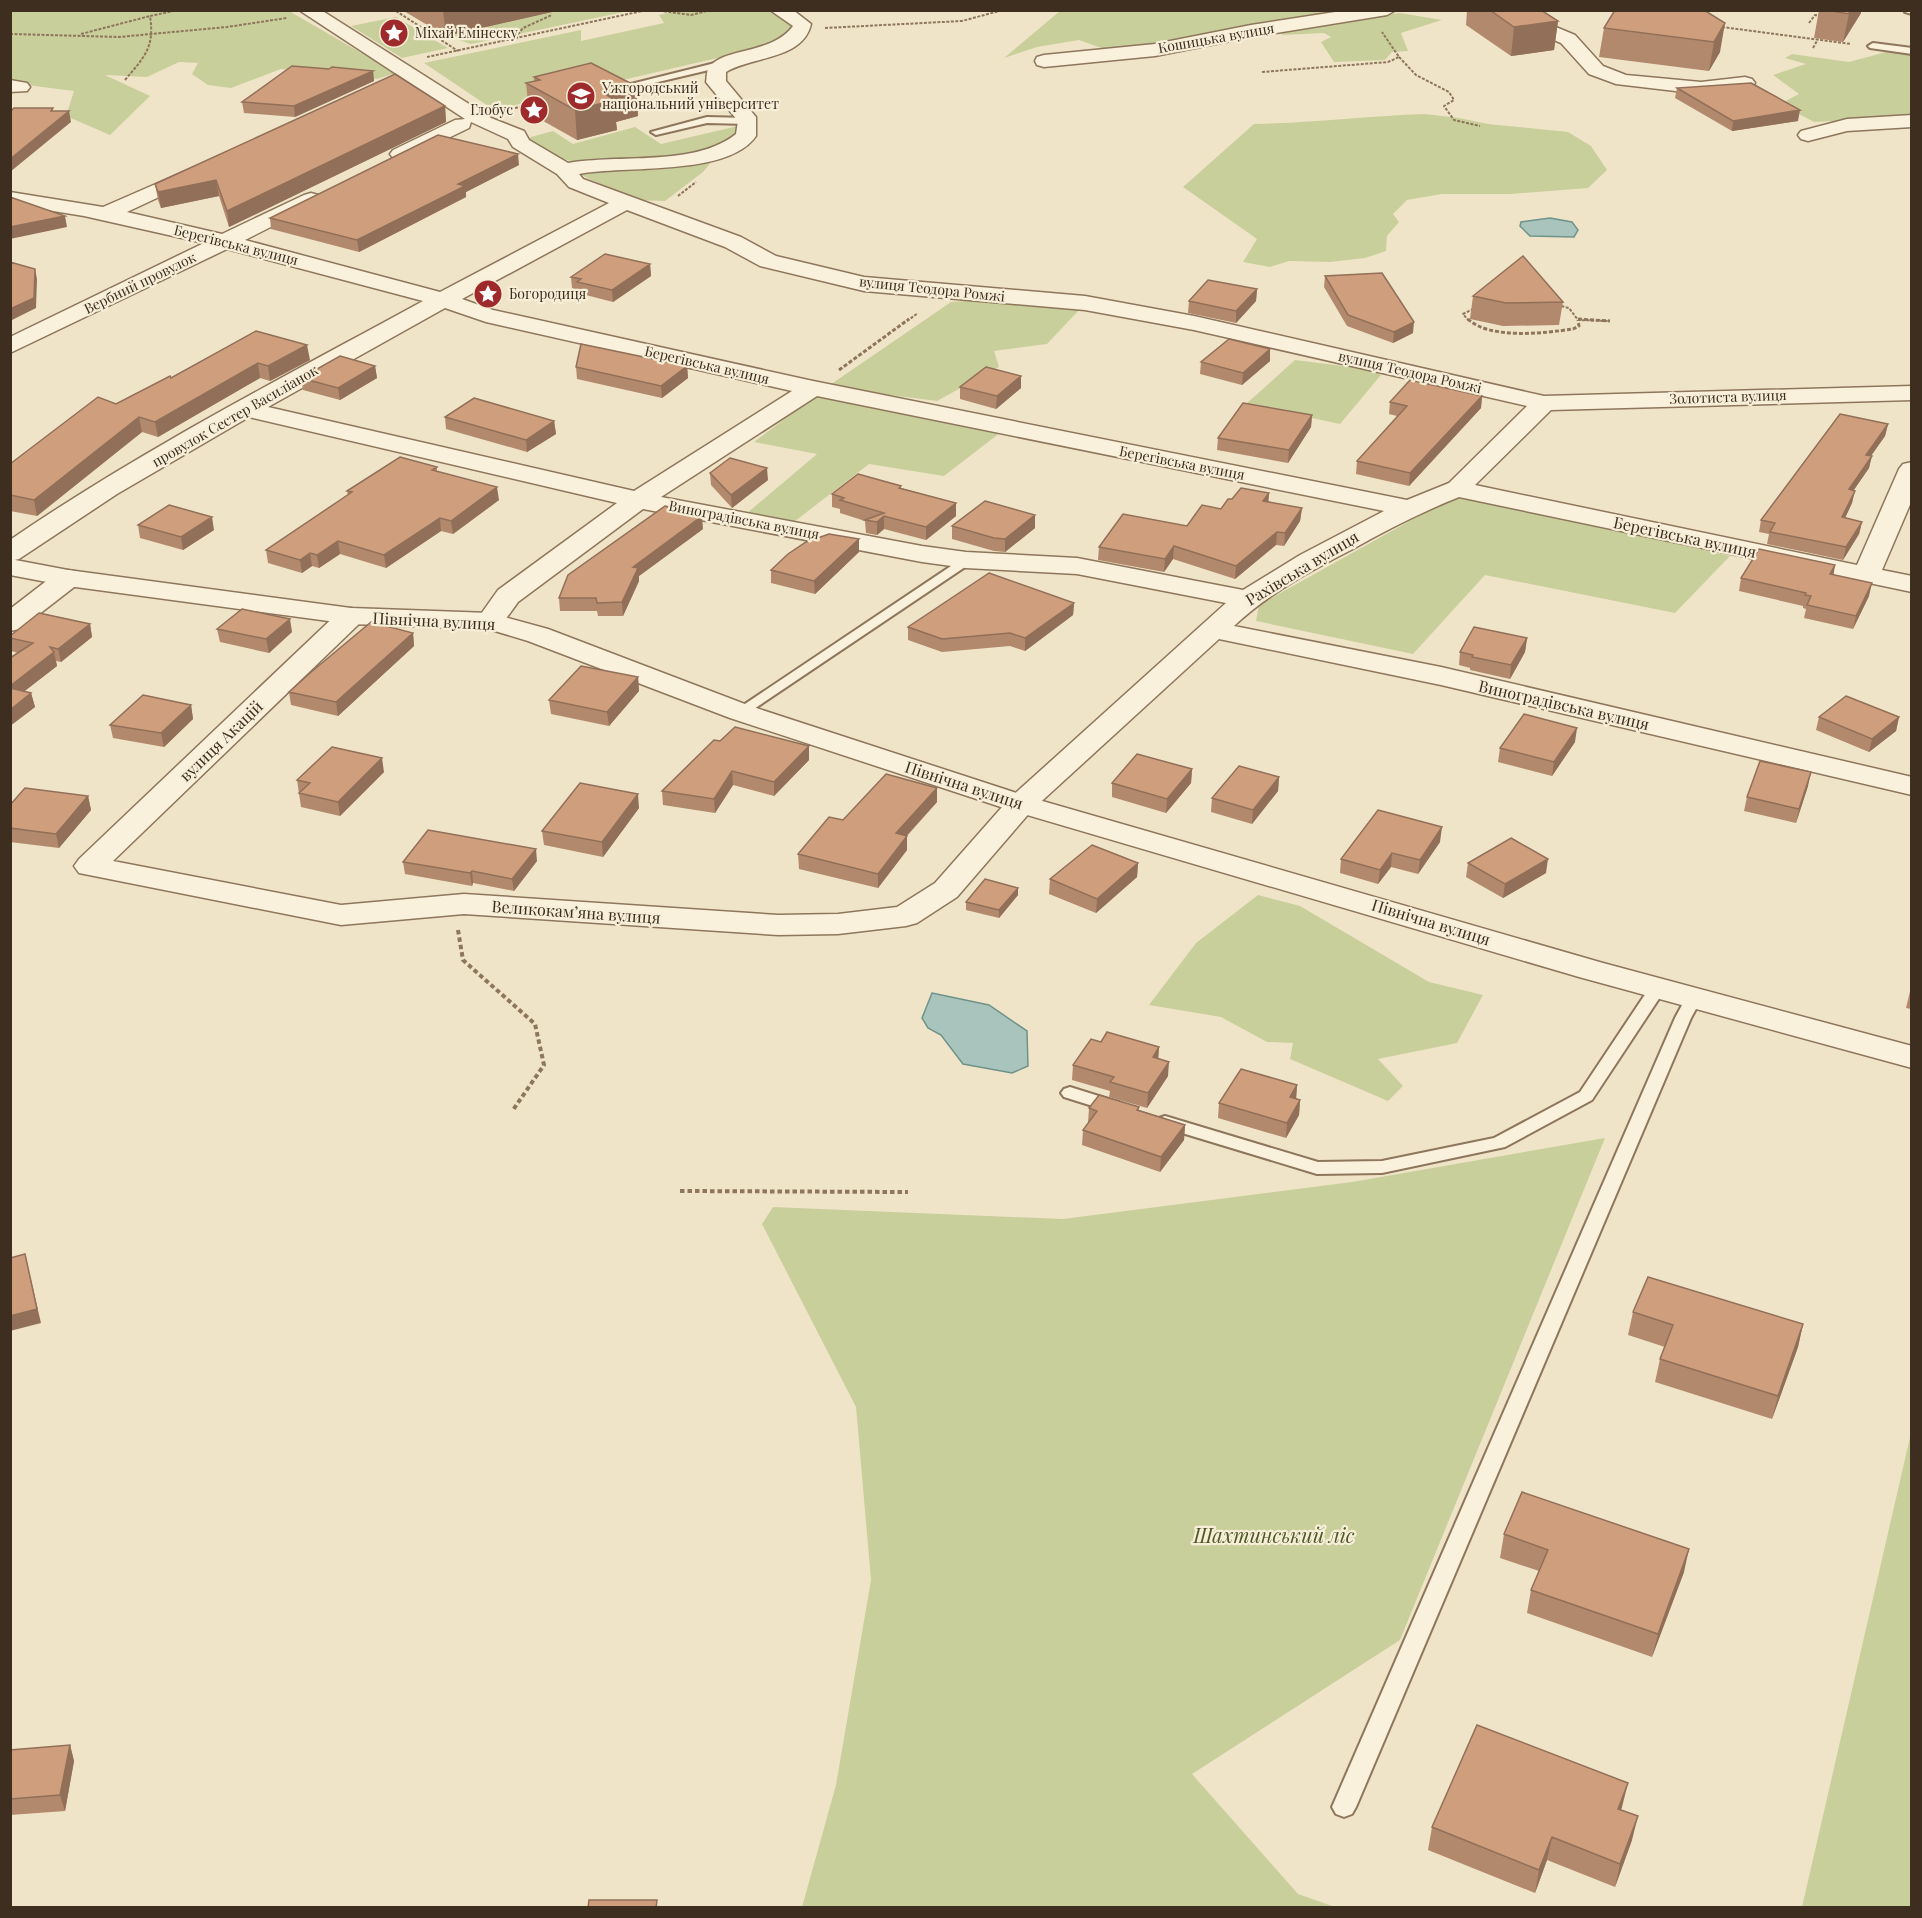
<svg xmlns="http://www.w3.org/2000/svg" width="1922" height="1918" font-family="'Playfair Display',serif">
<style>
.green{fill:#c9cf9b}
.water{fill:#a9c4bc;stroke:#6f938a;stroke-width:1.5}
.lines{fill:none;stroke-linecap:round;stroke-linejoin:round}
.service-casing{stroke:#8d765c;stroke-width:4}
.minor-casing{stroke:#8d765c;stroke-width:3}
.tertiary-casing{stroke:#8d765c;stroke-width:3}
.path-far2{stroke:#8d765c;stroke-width:2;stroke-dasharray:3 1.5;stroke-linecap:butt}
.path-far1{stroke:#8d765c;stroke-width:3;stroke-dasharray:4 2;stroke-linecap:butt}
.path{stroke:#8d765c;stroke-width:4;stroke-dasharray:4.5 3;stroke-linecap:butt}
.service{fill:#faf1dc;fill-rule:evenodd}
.minor{fill:#faf1dc;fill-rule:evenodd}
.tertiary{fill:#faf1dc;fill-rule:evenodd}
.wall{fill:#b2896c}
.shaded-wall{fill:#916f58}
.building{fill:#cf9f7d;stroke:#916f58;stroke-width:1.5}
.labels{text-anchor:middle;stroke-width:4.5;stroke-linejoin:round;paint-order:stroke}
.far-poi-label{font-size:14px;fill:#3d2e20;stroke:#f7eed8;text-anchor:start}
.far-street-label{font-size:14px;fill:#3d2e20;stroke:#f7eed8}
.street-label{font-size:16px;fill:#3d2e20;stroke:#f7eed8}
.near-park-label{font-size:20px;font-style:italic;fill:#4d5a26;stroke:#f7eed8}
</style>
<rect width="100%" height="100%" fill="#f0e4c8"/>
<!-- green -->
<path class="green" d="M11,10L289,11L396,73L377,79L281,69L231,88L208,85L192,74L198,63L179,62L147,77L105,75L150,96L110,135L66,116L74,91L11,83Z
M561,10L629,11L471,44L446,36Z
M675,11H768L792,25L789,37L756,49L494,110L424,63L581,30V41L664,23L659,15Z
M1060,11H1374L1168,45L1110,51L1079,40L1037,47L1004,58Z
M1400,13L1442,20L1401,33L1408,51L1392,52L1385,60L1334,62L1321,42L1331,37L1324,33L1283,35L1281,33L1284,29Z
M396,17L448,48L402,58L351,26Z
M1886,52L1911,53V117L1814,122L1780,104L1799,94L1773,75L1806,64L1785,58L1792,54L1849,62Z
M1425,114L1459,118L1488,124L1568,132L1591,146L1607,170L1588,188L1511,194H1442L1407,200L1393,214L1399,222L1387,236L1386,251L1365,258L1330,262L1289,261L1270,267L1243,262L1257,239L1183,187L1254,124C1311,123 1368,116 1425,114Z
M738,126L737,137L729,143L666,160L577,162L556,158L526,141L531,137L553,131L573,144L635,127L661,144Z
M712,161L703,172L665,201L633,200L579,174L659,169Z
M980,300L1079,310L1047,344L994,351L999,367L937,401L827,387L951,302Z
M1295,360L1367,369L1381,375L1340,424L1246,404Z
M818,394L1001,432L944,476L869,464L790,525L746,514L817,454L754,442Z
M1465,495L1730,556L1675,613L1485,575L1413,654L1256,621L1259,605L1424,513Z
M1258,895L1300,906L1429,982L1483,995L1457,1043L1378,1059L1403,1086L1388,1101L1290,1059L1293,1043L1267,1042L1221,1017L1149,1005L1196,943Z
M1605,1138L1400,1640L1192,1774L1298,1894L1335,1907H802L836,1785L871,1580L856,1407L762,1224L773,1207L1063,1219L1352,1182Z
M1911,1433V1907H1802Z"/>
<!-- water -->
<path class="water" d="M1550,218L1572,222L1578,230L1574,237L1530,236L1520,226L1521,222Z
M932,993L989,1005L1027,1031L1028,1066L1012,1073L963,1064L941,1035L928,1028L922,1018Z"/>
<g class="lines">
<!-- service casing -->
<g class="service-casing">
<path id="service" d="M1904,10H1912V14L1905,12Z
M1873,43L1912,48V54L1870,48L1868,46Z
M727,60L732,63L730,65L620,91L615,88Z
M707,117L748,118L753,121L748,124L707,123L656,135L651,132Z
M966,556L973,560L971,563L745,715L740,716L733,712Z
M1658,983L1664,984L1666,988L1592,1100L1505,1147L1382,1173L1317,1174L1159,1126L1156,1122L1159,1118L1165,1116L1318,1162L1382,1161L1494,1138L1580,1092L1652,984Z
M1694,993L1700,994L1702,998L1691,1018L1356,1807L1352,1814L1344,1817L1336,1814L1332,1807L1675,1018L1688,994Z
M1070,1087L1121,1103L1124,1107L1121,1111L1115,1113L1064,1097L1061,1093L1064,1089Z"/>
</g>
<!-- minor casing -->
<g class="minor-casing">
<path id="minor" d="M299,10H321L491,118L524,131L529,140L568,163C618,154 695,167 736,134L738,121L706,82C707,78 706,72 709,68C722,47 772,55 793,26L770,10H793L811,24C803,60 752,56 726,72V81L756,117V136C728,177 624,165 579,174L583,179L741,237L776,256L864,277L1085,296L1194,316L1544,396L1912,386V400L1551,410L1475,485L1857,565L1899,469L1903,464L1912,462V500L1882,570L1912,576V592L1459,497C1422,512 1386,530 1351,550C1310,571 1268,594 1234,626L1441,667L1912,777V795L1441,685L1219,639L1032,810L957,897L917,923L906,926L838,934L778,935L464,914L341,925L79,873L74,866L79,859L341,610L351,608L361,610L365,616L361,622L113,861L341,905L464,894L778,915L838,914L897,907L935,883L1010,798L1226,603L1077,574L966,568L922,562L643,509L518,602L500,627L490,629L480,627L476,621L498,590L617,503L249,417L117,494L19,559L10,561V540C141,450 284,377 423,301L227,249L10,353V337L204,243L84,216L10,204V192L103,207L197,166L204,168L207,172L204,176L127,212L222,234L304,195L311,193L318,195L322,199L318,203L245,240L440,292L609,203L569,187L557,174L513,147L508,139L471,122L469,128L407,158H393L390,154L393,150L455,120L465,119ZM627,210L725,247L760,266L864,291L1085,310L1194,330L1527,406L1449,483L1407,500L813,381L493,310L462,299ZM445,308L486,322L792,391L634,491L268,407ZM817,396L1384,511L1300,555L1243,590L1077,558L966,552L922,546L661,497Z
M1348,10H1396L1387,15L1251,37L1155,56L1044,67L1037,65L1035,61L1037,57L1044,55L1155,44L1251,25Z
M1505,10H1527L1551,25L1575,35L1603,66L1626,75L1701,82L1745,77L1752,79L1755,83L1752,87L1745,89L1701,94L1616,84L1589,74L1561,43L1537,33Z
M10,80L27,83L30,87L27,91L10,92Z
M1912,115V127L1847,131L1808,141L1801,139L1798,135L1801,131L1847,119Z
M68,570L78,572L82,578L78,584L20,629L10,631V609L58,572Z"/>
</g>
<!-- tertiary casing -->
<g class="tertiary-casing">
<path id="tertiary" d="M10,559L68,570L351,608L490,613L548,629L750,706L1032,798L1603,963L1912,1046V1068L1579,977L1010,810L730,718L528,641L488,629L351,624L68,586L10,575Z"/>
</g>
<!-- path-far2 -->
<path class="path-far2" d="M655,10L691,15L711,10
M1608,10L1620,12
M396,11L458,51
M1809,23L1815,15L1823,16
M1722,27L1851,44
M825,28L962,21L1003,10
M482,30L502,41
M10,34L119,37L227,27L287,18
M81,34L150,16
M515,38L523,28L552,15
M1813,48L1818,39
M427,57L647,10
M1399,57L1416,75L1449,92L1454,100L1444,106L1454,120L1480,126
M1262,72L1388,62L1399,57L1382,32
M125,80C144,57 155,48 150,16L178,10
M515,108L531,105
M678,196L696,182
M1557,305L1569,308L1578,320L1610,321
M907,321L918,313
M1469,321L1463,314L1475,308"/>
<!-- path-far1 -->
<path class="path-far1" d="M1468,319C1490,340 1545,333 1573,329L1579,326L1578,320
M1578,319L1610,321
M839,370L909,319"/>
<!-- path -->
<path class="path" d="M458,930L463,960L535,1024L544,1065L513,1110
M680,1191L908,1192"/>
<!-- service -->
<use href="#service" class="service"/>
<!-- minor -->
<use href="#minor" class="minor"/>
<!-- tertiary -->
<use href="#tertiary" class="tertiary"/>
</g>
<!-- wall -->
<path class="wall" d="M402,10H561L446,36Z
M1467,10H1541L1558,21L1554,50L1511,56L1466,25Z
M1704,10L1720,52L1709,71L1599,57L1604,28Z
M1819,10H1861V13L1843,42L1814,38Z
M329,69L373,71L374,81L295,117L244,113L242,102Z
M534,77L636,86L638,116L616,122L617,130L577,140L529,113L526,83L534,81Z
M1677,88L1798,121L1732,131L1675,98Z
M445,106L446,122L229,227L219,196L161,208L158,200L155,184Z
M519,165L466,192V197L359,252L271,229L270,218Z
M650,264L651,276L613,302L578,293L577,290L572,288L571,277Z
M1325,276L1413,333L1393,343L1347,326L1324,287Z
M1257,289L1256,301L1236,323L1188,313L1189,301Z
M1473,296L1563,302L1559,325L1503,326L1470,319Z
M256,331L310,360L270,381L260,378L158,437L142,432L37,516L10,511V464L116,404L171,378Z
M1270,349V361L1242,385L1200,374L1201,362Z
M375,366L377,378L340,400L303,390L301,378Z
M687,366L688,378L662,398L577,379L576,367Z
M1021,376V388L996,409L960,399V387Z
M1482,396L1481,408L1409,486L1356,474L1357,461L1397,416L1389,414L1390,402Z
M1312,415L1311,427L1288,463L1217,450L1218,438Z
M445,417L554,421L556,434L527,452L446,429Z
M1888,424L1885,436L1871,456L1869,468L1854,490L1852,503L1845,518L1862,522L1859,534L1843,560L1767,544L1769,534L1759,532L1761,520Z
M437,467V472L499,500L453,534L441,531L386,568L340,554L319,568L312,566L302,573L268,563L266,550L348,496L347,491Z
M710,473L768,480L732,508L711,485Z
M901,486V488L956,503V516L926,540L884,529L877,535L866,533L865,521L840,513V509L832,507V494Z
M1269,493L1268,502L1302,508L1300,521L1284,546L1276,545L1235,579L1173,559L1164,572L1098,560L1099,547L1187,526L1221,509Z
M1035,515V528L1005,552L994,551L952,539V526Z
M138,525L214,530L183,550L140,538Z
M703,529L639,576V581L623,616H598L597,611H560L559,598Z
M859,539V552L815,594L771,583V570Z
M1835,565L1833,574L1869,596L1853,629L1804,618L1806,609L1803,608V606L1739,591L1741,578Z
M1074,603L1073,615L1025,651L1010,646L942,652L908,640V627Z
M90,624L92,637L61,662L56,661L57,666L24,691L31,693L35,707L10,726L18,653L11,651L10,636Z
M217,629L292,632L269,653L220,642Z
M413,633L414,646L338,716L291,705L289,692Z
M1527,638L1525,652L1510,679L1470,670V668L1459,665L1460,652Z
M638,677L639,691L609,726L551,714L549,700Z
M191,705L193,719L164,747L113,738L110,725Z
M1819,717H1899L1896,731L1869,752L1816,730Z
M720,741L809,746V760L774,796L733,785L715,813L663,805L662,791Z
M1575,742L1552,776L1498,762L1500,748Z
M1192,769L1191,783L1166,813L1112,797V783Z
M384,772L340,816L301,807L297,780Z
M1279,777L1278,791L1252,824L1211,812L1212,798Z
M1808,786L1796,823L1744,811L1747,797Z
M937,788V802L907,836V850L878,888L799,869L798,854L843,820Z
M88,796L91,810L59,848L10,842V805Z
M639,808L603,857L544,845L542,831Z
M1440,842L1418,874L1391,867L1378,884L1340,873L1341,859Z
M537,861L514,891L473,883L472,886L405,874L403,862Z
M1138,863L1137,877L1096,913L1049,894L1050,879Z
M1468,863L1546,873L1503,898L1466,877Z
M1018,888V895L999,918L966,910V902Z
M1911,987V1009L1906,1008Z
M1159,1047L1158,1059L1168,1076L1147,1108L1109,1097L1110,1091L1072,1080L1073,1065Z
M1297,1085L1296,1099L1300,1100L1299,1115L1286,1138L1218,1118L1219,1103Z
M1139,1107V1110L1185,1125L1184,1140L1160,1172L1082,1145L1083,1130L1088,1123L1089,1108Z
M1633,1312L1803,1324L1798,1347L1772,1419L1655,1382L1660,1359L1665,1347L1628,1335Z
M1504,1534L1684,1572L1652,1657L1527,1613L1531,1590L1539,1571L1500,1558Z
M70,1745L74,1761L65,1811L10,1815V1750Z
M1622,1807L1621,1810L1632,1840L1615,1887L1547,1860L1535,1893L1428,1850L1432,1827Z"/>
<!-- shaded-wall -->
<path class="shaded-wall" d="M443,10H561L446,36Z
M1850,10H1861V13L1843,42L1849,14Z
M1558,21L1554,50L1511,56L1514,27Z
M1725,23L1720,52L1709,71L1714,42Z
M373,71L374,81L295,117L294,106Z
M636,86L638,116L616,122L617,130L577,140L575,110L605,94Z
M445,106L446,122L229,227L227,211Z
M1800,110L1798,121L1732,131L1733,121Z
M69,111L71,122L10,172V159Z
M518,154L519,165L466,192V197L359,252L357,240L458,184Z
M216,180L219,196L161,208L158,192Z
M65,216L67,227L10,239V227Z
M650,264L651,276L613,302L612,290Z
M35,269L37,279L36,308L10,321V309Z
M1257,289L1256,301L1236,323V311Z
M1414,322L1413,333L1393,343L1394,332Z
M307,345L310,360L270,381L268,366Z
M1270,349V361L1242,385L1243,373Z
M258,363L260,378L158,437L155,422Z
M375,366L377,378L340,400L338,388Z
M687,366L688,378L662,398L661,386Z
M1021,376V388L996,409L997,396Z
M1482,396L1481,408L1409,486L1410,473Z
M1312,415L1311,427L1288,463L1289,450Z
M139,417L142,432L37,516L34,500Z
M554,421L556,434L527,452L526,440Z
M1888,424L1885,436L1863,467L1866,455Z
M1872,456L1869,468L1846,501L1849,489Z
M767,468L768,480L732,508L731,495Z
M497,487L499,500L453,534L451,521Z
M1855,491L1852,503L1840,529L1842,517Z
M1269,493L1268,506L1263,501Z
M956,503V516L926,540V527Z
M1302,508L1300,521L1284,546L1285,533Z
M1035,515V528L1005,552V539Z
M702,516L703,529L639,576V581L623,616L622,602L633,567Z
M884,516V529L877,535V522Z
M212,517L214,530L183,550L181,537Z
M440,518L441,531L386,568L384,555Z
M1862,522L1859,534L1843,560L1846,547Z
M1277,532L1276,545L1235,579L1236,566Z
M859,539V552L815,594L814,581Z
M338,541L340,554L319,568L317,555Z
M1174,546L1173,559L1164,572L1165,559Z
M310,553L312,566L302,573L300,560Z
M1835,565L1833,578L1830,574Z
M1872,583L1869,596L1853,629L1856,616Z
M1074,603L1073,615L1025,651V638Z
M290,619L292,632L269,653L266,639Z
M90,624L92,637L61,662L58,649Z
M413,633L414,646L338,716L336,702Z
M1527,638L1525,652L1510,679L1511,665Z
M54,652L57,666L12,701L10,696V686Z
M638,677L639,691L609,726L607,712Z
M31,693L35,707L10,726V710Z
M191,705L193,719L164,747L161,733Z
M1899,717L1896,731L1869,752L1872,739Z
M1577,728L1575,742L1552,776L1554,762Z
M809,746V760L774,796V782Z
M382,758L384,772L340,816L338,802Z
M1192,769L1191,783L1166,813L1167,799Z
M732,771L733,785L715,813L714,799Z
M1811,772L1808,786L1796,823L1799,809Z
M1279,777L1278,791L1252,824L1253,810Z
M937,788V802L896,847V833Z
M638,794L639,808L603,857L602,842Z
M88,796L91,810L59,848L56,834Z
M1442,827L1440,842L1418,874L1420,860Z
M907,836V850L878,888V874Z
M536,849L537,861L514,891L512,879Z
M1392,853L1391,867L1378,884L1380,870Z
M1548,859L1546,873L1503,898L1505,884Z
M1138,863L1137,877L1096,913L1097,899Z
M472,871L473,883L472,886L470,873Z
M1018,888V895L999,918V910Z
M1159,1047L1158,1062L1153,1057Z
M1169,1062L1168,1076L1147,1108L1148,1093Z
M1297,1085L1296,1100L1290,1097Z
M1300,1100L1299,1115L1286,1138L1287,1123Z
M1185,1125L1184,1140L1160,1172L1161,1157Z
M25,1254L41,1323L10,1331V1316Z
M1803,1324L1798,1347L1772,1419L1778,1396Z
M1689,1549L1684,1572L1652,1657L1658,1634Z
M70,1745L74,1761L65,1811L60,1795Z
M1628,1783L1622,1807L1612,1832L1618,1809Z
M1638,1816L1632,1840L1615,1887L1620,1864Z
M1552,1837L1547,1860L1535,1893L1539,1870Z"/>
<!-- building -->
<path class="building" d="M1490,10H1541L1558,21L1514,27Z
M1615,10H1704L1725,23L1714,42L1604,28Z
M1826,10H1850L1849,14Z
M591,63L636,86L605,94L615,100L575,110L526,83L540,80L534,77Z
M292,66L329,69L332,67L373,71L294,106L242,102Z
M395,74L445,106L227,211L216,180L158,192L155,184Z
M1751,83L1800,110L1733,121L1677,88Z
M14,108H53L51,111H69L10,159V112Z
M438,135L518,154L458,184L465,186L357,240L270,218Z
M10,197L65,216L10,227Z
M605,254L650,264L612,290L577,282L581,279L571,277Z
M1523,256L1563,302L1506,303L1473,296Z
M10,262L35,269L34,298L10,309Z
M1382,273L1414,322L1394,332L1348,315L1325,276Z
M1208,280L1257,289L1236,311L1189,301Z
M256,331L307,345L268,366L258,363L155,422L139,417L34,500L10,495V464L98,397L116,404L170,376L171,378Z
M1229,339L1270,349L1243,373L1201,362Z
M581,344L687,366L661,386L576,367Z
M340,356L375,366L338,388L301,378Z
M986,367L1021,376L997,396L960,387Z
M1410,380L1482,396L1410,473L1357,461L1407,406L1390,402Z
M474,398L554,421L526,440L445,417Z
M1243,403L1312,415L1289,450L1218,438Z
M1840,414L1888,424L1866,455L1872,456L1849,489L1855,491L1842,517L1862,522L1846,547L1770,532L1775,523L1761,520Z
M400,457L437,467L432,470L497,487L451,521L440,518L384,555L338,541L317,555L310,553L300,560L266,550L352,492L347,491Z
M730,458L767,468L731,495L710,473Z
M858,474L901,486L899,488L956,503L926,527L884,516L877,522L865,520L884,513L840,500L844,498L832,494Z
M1241,488L1269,493L1263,501L1302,508L1285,533L1277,532L1236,566L1174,546L1165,559L1099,547L1123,514L1187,526L1202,505L1221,509L1228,499H1232Z
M985,501L1035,515L1005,539L994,538L952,526Z
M169,505L212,517L181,537L138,525Z
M665,506L702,516L633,567L638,568L622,602L597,603L596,598H559L568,575Z
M829,534L859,539L814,581L771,570L788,554L806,542Z
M1759,549L1835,565L1830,574L1872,583L1856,616L1807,605L1811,596L1805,595L1806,593L1741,578Z
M989,573L1074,603L1025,638L1010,633L942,639L908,627Z
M242,609L290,619L266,639L217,629Z
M39,613L90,624L58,649L50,647L54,652L10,686V658L33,643L10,638V636Z
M371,622L413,633L336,702L289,692L310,673Z
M1474,627L1527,638L1511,665L1472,657L1473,655L1460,652Z
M581,666L638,677L607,712L549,700Z
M10,688L31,693L10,710Z
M143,695L191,705L161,733L110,725Z
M1846,696L1899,717L1872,739L1819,717Z
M1524,714L1577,728L1554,762L1500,748Z
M735,727L809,746L774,782L732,771L714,799L662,791L714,740L720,741Z
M332,747L382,758L338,802L299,793L310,783L297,780Z
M1137,754L1192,769L1167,799L1112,783Z
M1760,761L1811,772L1799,809L1747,797Z
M1239,766L1279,777L1253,810L1212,798Z
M886,774L937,788L896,833L907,836L878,874L798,854L829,817L843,820Z
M580,783L638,794L602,842L542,831Z
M25,788L88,796L56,834L10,828V805Z
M1378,810L1442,827L1420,860L1392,853L1380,870L1341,859Z
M428,830L536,849L512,879L472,871L470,873L403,862Z
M1511,838L1548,859L1505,884L1468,863Z
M1092,845L1138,863L1097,899L1050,879Z
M985,879L1018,888L999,910L966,902Z
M1107,1032L1159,1047L1153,1057L1169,1062L1148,1093L1110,1082L1114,1077L1073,1065L1091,1039L1101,1042Z
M1241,1069L1297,1085L1290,1097L1300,1100L1287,1123L1219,1103Z
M1099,1095L1139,1107L1137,1110L1185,1125L1161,1157L1083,1130L1097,1111L1089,1108Z
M25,1254L37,1309L10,1316V1258Z
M1648,1277L1803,1324L1778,1396L1660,1359L1673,1325L1633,1312Z
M1522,1492L1689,1549L1658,1634L1531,1590L1548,1550L1504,1534Z
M1477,1725L1628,1783L1618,1809L1638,1816L1620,1864L1552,1837L1539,1870L1432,1827Z
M70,1745L60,1795L10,1799V1750Z
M589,1900H657L656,1908H588Z"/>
<!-- icons -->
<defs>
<g id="sight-disc" transform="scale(1.5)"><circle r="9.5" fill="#9e2a2b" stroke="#f7eed8"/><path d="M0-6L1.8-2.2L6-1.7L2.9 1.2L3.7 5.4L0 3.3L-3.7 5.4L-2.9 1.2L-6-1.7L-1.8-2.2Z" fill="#fff"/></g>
<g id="university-disc" transform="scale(1.5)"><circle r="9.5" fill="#9e2a2b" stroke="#f7eed8"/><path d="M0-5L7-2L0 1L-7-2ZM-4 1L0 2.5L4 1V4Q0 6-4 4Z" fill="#fff"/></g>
</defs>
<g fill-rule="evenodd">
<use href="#sight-disc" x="394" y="33"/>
<use href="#university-disc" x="581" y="96"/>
<use href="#sight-disc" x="534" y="110"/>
<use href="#sight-disc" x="488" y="294"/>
</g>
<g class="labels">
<!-- far-poi labels -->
<g class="far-poi-label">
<text x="415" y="38">Міхай Емінеску</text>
<text x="602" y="93">Ужгородський<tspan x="602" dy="16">національний університет</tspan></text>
<text x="513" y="115" text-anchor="end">Глобус</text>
<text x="509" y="299">Богородиця</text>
</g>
<!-- far-street labels -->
<g class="far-street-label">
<text transform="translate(1216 38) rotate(-10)" y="5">Кошицька вулиця</text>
<text transform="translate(236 245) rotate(14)" y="5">Берегівська вулиця</text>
<text transform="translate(140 283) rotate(-26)" y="5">Вербний провулок</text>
<text transform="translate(932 289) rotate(6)" y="5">вулиця Теодора Ромжі</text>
<text transform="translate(707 365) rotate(13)" y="5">Берегівська вулиця</text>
<text transform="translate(1410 372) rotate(13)" y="5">вулиця Теодора Ромжі</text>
<text transform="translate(1728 397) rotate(-2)" y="5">Золотиста вулиця</text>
<text transform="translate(235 416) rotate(-30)" y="5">провулок Сестер Василіанок</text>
<text transform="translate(1182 463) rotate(11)" y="5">Берегівська вулиця</text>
<text transform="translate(744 520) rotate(11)" y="5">Виноградівська вулиця</text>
</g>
<!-- street labels -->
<g class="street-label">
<text transform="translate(1685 537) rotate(12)" y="6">Берегівська вулиця</text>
<text transform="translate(1302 568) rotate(-31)" y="6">Рахівська вулиця</text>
<text transform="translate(434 621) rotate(3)" y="6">Північна вулиця</text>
<text transform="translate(1564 705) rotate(13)" y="6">Виноградівська вулиця</text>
<text transform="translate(221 741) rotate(-44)" y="6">вулиця Акацій</text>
<text transform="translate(964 785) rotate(18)" y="6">Північна вулиця</text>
<text transform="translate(576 912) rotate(4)" y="6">Великокамʼяна вулиця</text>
<text transform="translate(1431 922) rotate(17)" y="6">Північна вулиця</text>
</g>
<!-- near-park labels -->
<g class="near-park-label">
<text x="1274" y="1543">Шахтинський ліс</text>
</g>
</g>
<!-- border -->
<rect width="1922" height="1918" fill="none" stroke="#3d2e20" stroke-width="24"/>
</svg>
